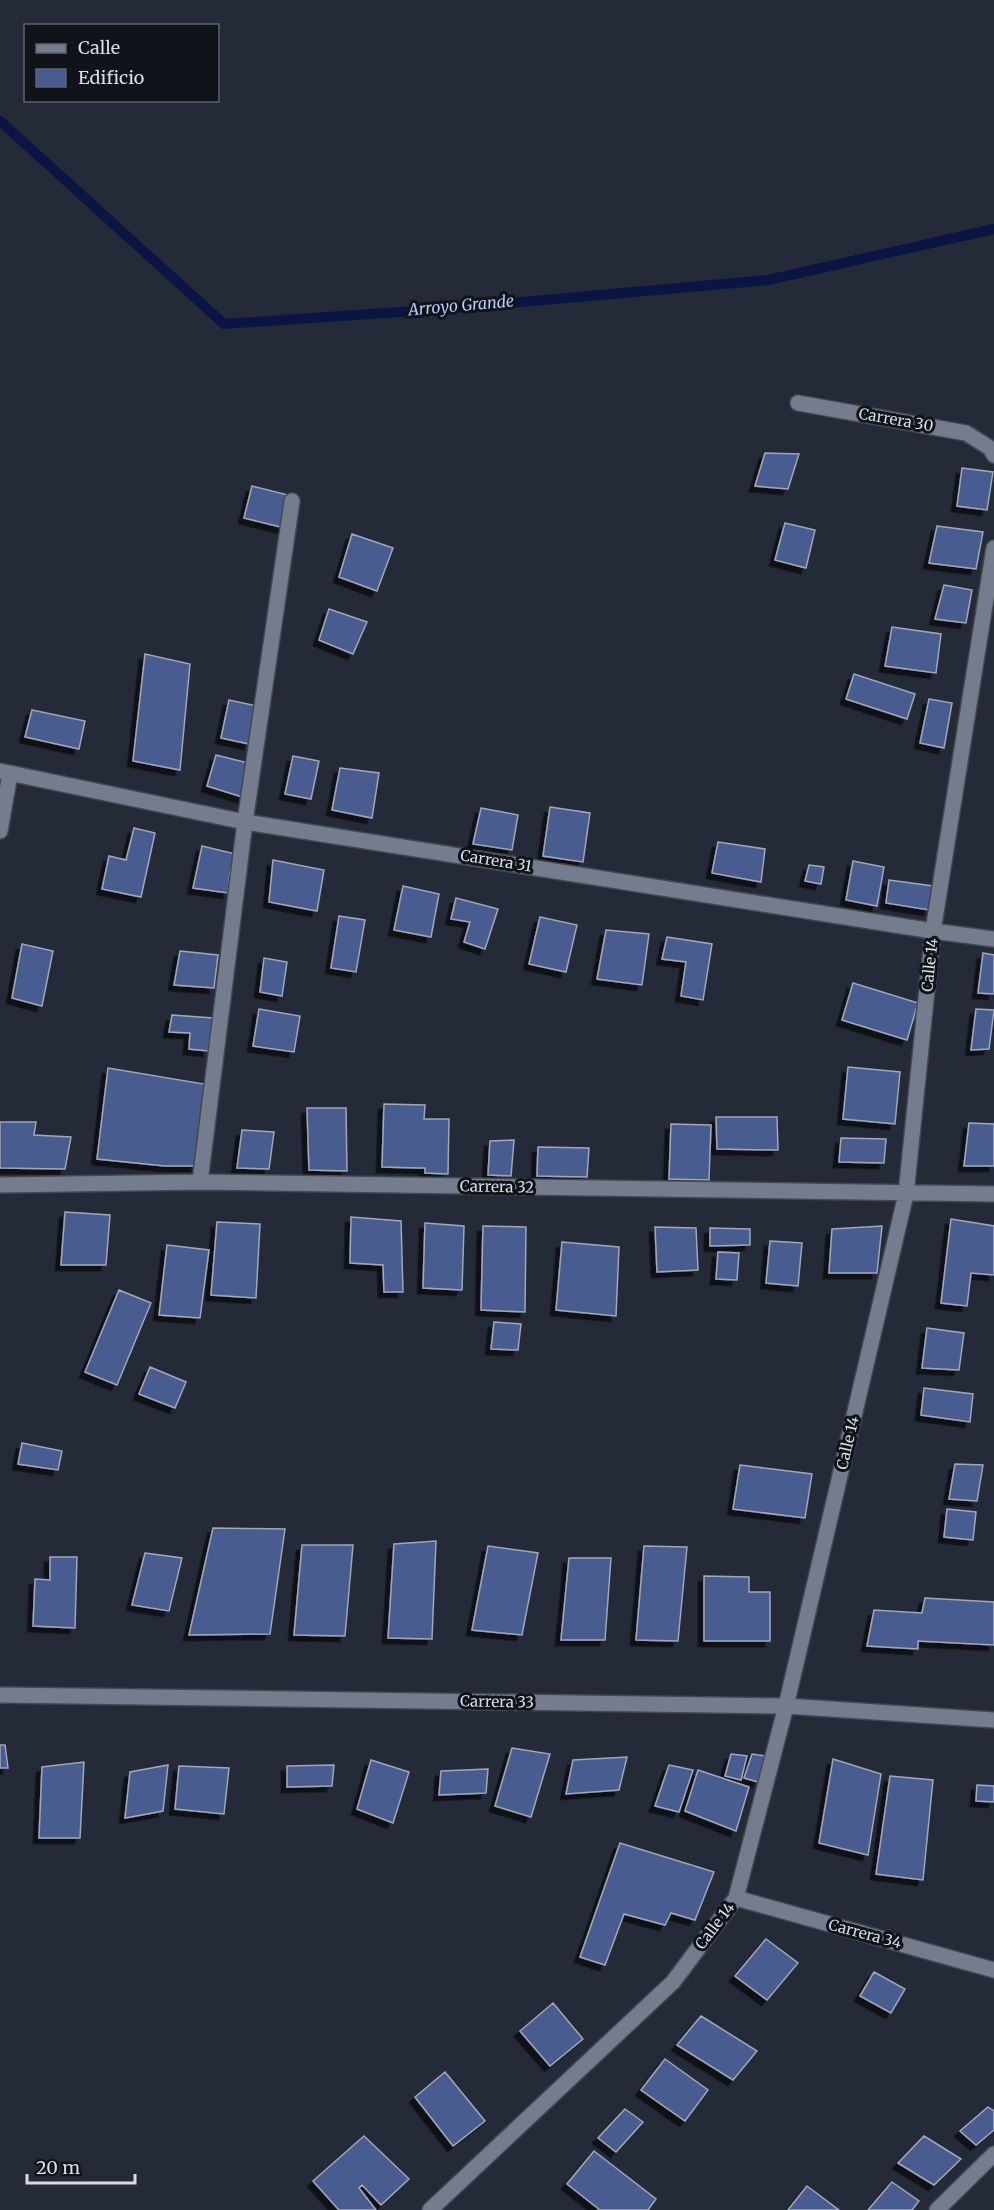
<svg xmlns="http://www.w3.org/2000/svg" width="994" height="2210" font-family="Merriweather,serif">
<style>
.lines{fill:none;stroke-linecap:round;stroke-linejoin:round}
.stream{stroke:#0a1543;stroke-width:10}
.building{fill:#485b90;stroke:#a0a7b9;stroke-width:1.5;filter:url(#shadow)}
.street-casing{stroke:#434752;stroke-width:18}
.street{stroke:#757c8d;stroke-width:15}
.labels{text-anchor:middle;stroke-width:6;stroke-linejoin:round;paint-order:stroke}
.street-label{font-size:15px;fill:#d8dce5;stroke:#101319}
.water-label{font-size:16px;font-style:italic;fill:#b7cbfb;stroke:#101319}
</style>
<defs>
<filter id="shadow"><feDropShadow dx="-5.5" dy="5.5" stdDeviation="0" flood-color="#0009"/></filter>
</defs>
<rect width="100%" height="100%" fill="#252a38"/>
<g class="lines">
<!-- stream -->
<path class="stream" d="M0,121L224,324L444,309L768,280L994,229"/>
</g>
<!-- building -->
<path class="building" d="M765,453L799,454L788,489L755,486Z
M962,468L993,472L987,510L957,506Z
M252,486L292,496L285,528L244,518Z
M785,523L815,530L806,568L775,560Z
M937,526L983,532L976,569L929,563Z
M352,534L393,548L377,591L339,577Z
M944,585L972,590L966,623L935,619Z
M329,609L367,622L353,654L319,640Z
M892,627L941,634L936,673L885,666Z
M145,654L190,664L180,770L133,761Z
M854,674L915,694L907,719L846,699Z
M929,699L952,703L944,748L920,743Z
M229,700L257,706L249,744L221,738Z
M32,710L85,721L79,749L25,737Z
M216,755L260,766L255,801L207,786Z
M293,756L319,761L311,799L285,794Z
M340,768L379,773L372,818L332,810Z
M550,807L590,813L583,862L543,856Z
M481,808L518,815L512,850L473,844Z
M134,828L155,833L141,897L102,889L109,856L126,860Z
M718,842L765,849L761,882L712,873Z
M202,846L248,857L245,875L230,872L228,893L193,888Z
M273,860L324,870L317,911L269,902Z
M853,861L884,867L877,906L846,900Z
M809,865L824,867L821,884L805,881Z
M889,880L933,886L929,910L886,903Z
M403,886L439,894L431,937L394,930Z
M456,898L498,909L485,949L464,942L470,922L451,919Z
M339,916L365,920L356,972L331,968Z
M540,917L577,925L566,972L529,964Z
M606,930L649,934L642,985L597,979Z
M667,937L712,944L703,1000L681,996L686,962L662,959Z
M22,944L53,951L42,1006L12,998Z
M180,951L218,955L214,988L174,985Z
M983,953L994,955V994L978,993Z
M264,958L287,962L282,996L260,992Z
M853,983L918,1003L907,1040L842,1020Z
M259,1009L300,1016L294,1052L253,1046Z
M976,1009L994,1010L989,1049L971,1050Z
M172,1015L213,1018L208,1051L189,1049L190,1033L169,1032Z
M848,1067L900,1072L895,1124L843,1119Z
M108,1068L204,1084L196,1166H165L97,1159Z
M384,1104L425,1105L424,1119H449L448,1174L425,1173V1168H418L382,1167Z
M307,1108H346L347,1171L309,1170Z
M716,1117H777L778,1150L717,1149Z
M0,1122H36L34,1135L71,1137L65,1169L0,1168Z
M969,1123L994,1124V1166H964Z
M671,1124L711,1125L709,1180L669,1179Z
M242,1130L274,1132L269,1169L237,1168Z
M841,1138L886,1139L884,1163L839,1162Z
M514,1140L511,1176L488,1175L490,1141Z
M538,1147L589,1148L587,1177L537,1176Z
M65,1212L110,1215L106,1265H61Z
M351,1217L401,1221L403,1292H384L383,1265L350,1263Z
M951,1219L994,1226V1275L971,1273L967,1306L941,1303Z
M217,1222L260,1224L256,1298L211,1295Z
M425,1223L464,1226L462,1290L423,1288Z
M483,1226L526,1227L525,1312L481,1310Z
M882,1226L877,1273H829L832,1229Z
M655,1227L696,1228L698,1270L657,1272Z
M710,1228L750,1229V1245L710,1246Z
M770,1241L802,1243L798,1286L766,1283Z
M562,1242L619,1247L616,1316L556,1310Z
M167,1245L209,1250L200,1318L159,1315Z
M718,1252L739,1253L737,1280L716,1279Z
M119,1290L151,1303L117,1385L85,1372Z
M494,1322L521,1324L518,1350L491,1349Z
M927,1328L964,1333L959,1370L922,1368Z
M150,1367L186,1382L175,1408L139,1394Z
M924,1388L973,1394L970,1422L921,1415Z
M22,1443L62,1451L58,1470L18,1464Z
M955,1464L983,1465L977,1501L949,1499Z
M740,1465L812,1474L805,1518L733,1509Z
M947,1509L976,1512L973,1540L944,1537Z
M213,1528L285,1529L270,1634L189,1635Z
M436,1541L432,1639L388,1638L394,1544Z
M302,1545H353L345,1636L294,1635Z
M488,1546L538,1553L522,1635L472,1630Z
M644,1546L687,1547L678,1641L636,1640Z
M145,1553L182,1558L169,1611L132,1605Z
M50,1557H77L75,1628L33,1626L35,1579L50,1580Z
M569,1558H611L605,1640H561Z
M704,1576L749,1577V1592H770V1641H704Z
M925,1598L994,1602V1645L918,1641V1649L867,1646L874,1610L922,1613Z
M0,1745H5L8,1768H0Z
M512,1748L550,1754L531,1817L495,1806Z
M731,1754L747,1756L741,1780L725,1776Z
M752,1754L766,1756L758,1782L744,1778Z
M627,1757L619,1790L566,1794L573,1760Z
M833,1759L881,1774L868,1855L819,1843Z
M371,1760L409,1772L393,1823L357,1809Z
M84,1762L80,1838H39L42,1767Z
M168,1765L163,1811L125,1818L130,1772Z
M334,1765L332,1786L287,1787V1766Z
M669,1765L693,1770L679,1812L655,1806Z
M179,1766L229,1768L224,1814L175,1809Z
M488,1769L486,1793L439,1795L441,1771Z
M698,1770L749,1787L736,1831L685,1811Z
M890,1776L933,1780L923,1880L876,1874Z
M977,1785L994,1786V1802L976,1801Z
M620,1843L714,1872L695,1920L671,1913L665,1925L624,1914L605,1965L580,1957Z
M766,1939L798,1963L767,2000L735,1976Z
M874,1972L905,1989L891,2013L860,1996Z
M553,2003L583,2039L550,2066L520,2031Z
M701,2016L757,2051L733,2080L677,2045Z
M665,2059L708,2090L685,2121L641,2090Z
M445,2072L485,2121L453,2146L415,2097Z
M988,2107L994,2111V2130L976,2145L960,2131Z
M625,2109L643,2122L616,2152L598,2138Z
M364,2136L409,2179L381,2205L362,2185L359,2188L376,2210H339L313,2181Z
M924,2136L961,2159L934,2185L898,2163Z
M594,2151L656,2199L648,2210H600L567,2184Z
M892,2182L919,2201L912,2210H868Z
M807,2186L839,2210H788Z"/>
<g class="lines">
<!-- street casing -->
<g class="street-casing">
<path id="street" d="M798,403L966,433L990,448L994,455
M0,771L245,822L933,931L994,939
M0,831L10,774
M200,1182L245,822L292,501
M0,1185L200,1182L994,1194
M0,1695L786,1706L994,1720
M736,1898L994,1970
M430,2210L673,1982L736,1898L786,1706L906,1194L933,931L994,548
M937,2210L994,2154"/>
</g>
<!-- street -->
<use href="#street" class="street"/>
</g>
<g class="labels">
<!-- street labels -->
<g class="street-label">
<text transform="translate(896 420) rotate(10)" y="5">Carrera 30</text>
<text transform="translate(496 861) rotate(9)" y="5">Carrera 31</text>
<text transform="translate(930 965) rotate(-84)" y="5">Calle 14</text>
<text transform="translate(497 1187) rotate(1)" y="5">Carrera 32</text>
<text transform="translate(848 1443) rotate(-77)" y="5">Calle 14</text>
<text transform="translate(497 1702) rotate(1)" y="5">Carrera 33</text>
<text transform="translate(715 1926) rotate(-53)" y="5">Calle 14</text>
<text transform="translate(865 1934) rotate(15)" y="5">Carrera 34</text>
</g>
<!-- water labels -->
<g class="water-label">
<text transform="translate(461 305) rotate(-5)" y="6">Arroyo Grande</text>
</g>
</g>
<!-- legend -->
<rect x="24" y="24" width="195" height="78" fill="#101319" stroke="#60636b" stroke-width="1.5"/>
<rect x="36" y="44" width="30" height="9" fill="#757c8d" stroke="#60636b" stroke-width="1.5"/>
<text x="78" y="54" font-size="18" fill="#d8dce5">Calle</text>
<rect x="36" y="69" width="30" height="18" fill="#485b90" stroke="#60636b" stroke-width="1.5"/>
<text x="78" y="84" font-size="18" fill="#d8dce5">Edificio</text>
<!-- scale -->
<path d="M27 2174v9h108v-9" fill="none" stroke="#d8dce5" stroke-width="3"/>
<text x="36" y="2174" font-size="18" fill="#d8dce5" stroke="#101319" stroke-width="4.5" paint-order="stroke">20 m</text>
</svg>
